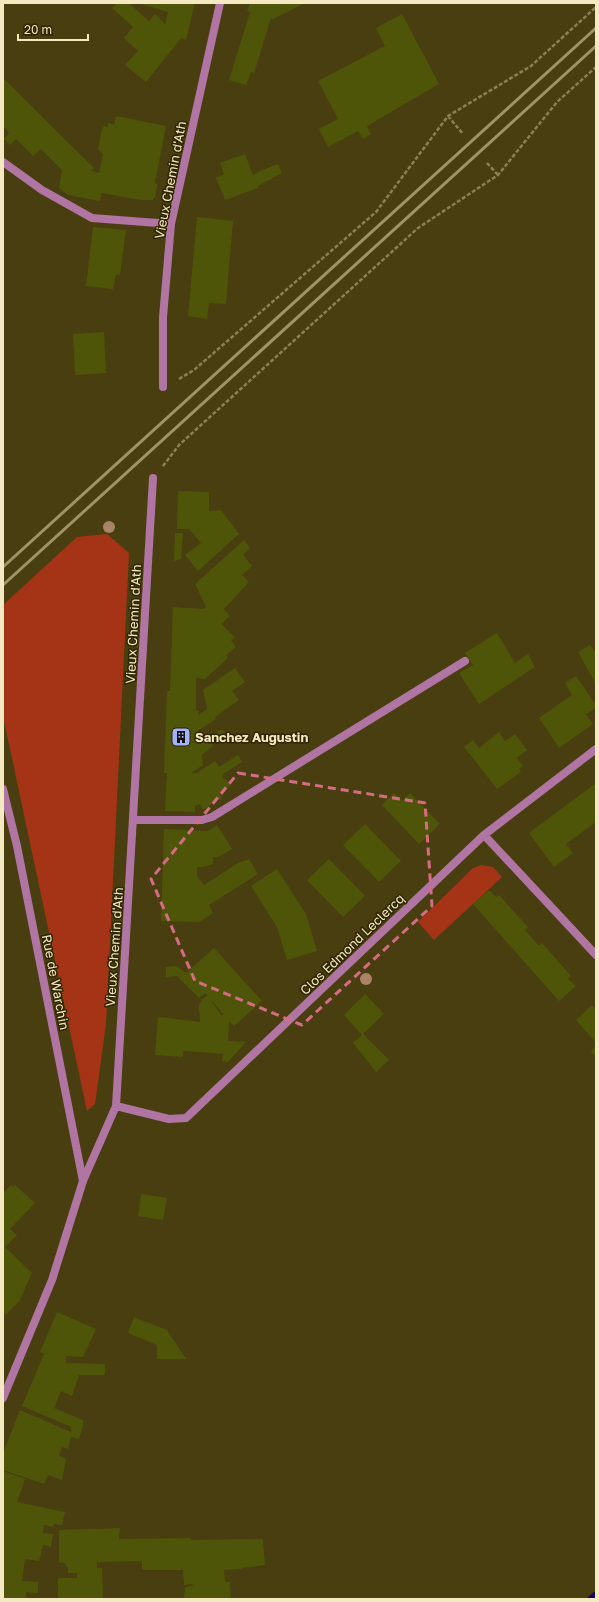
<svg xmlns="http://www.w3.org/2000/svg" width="599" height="1602" font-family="'Golos Text',sans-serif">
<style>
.green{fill:#a53416}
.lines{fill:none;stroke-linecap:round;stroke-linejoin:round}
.stream{stroke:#160068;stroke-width:7}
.building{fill:#4e5508;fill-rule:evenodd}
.path{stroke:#8b8054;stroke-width:2.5;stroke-dasharray:4 2;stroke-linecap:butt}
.service{stroke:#b075a3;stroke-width:8}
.minor{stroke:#b075a3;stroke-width:8}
.tertiary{stroke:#b075a3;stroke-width:8}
.rail{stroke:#9f9468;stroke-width:3}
.tree{fill:#a98365}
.marked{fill:none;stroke:#d66c84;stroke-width:3;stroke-dasharray:8 5;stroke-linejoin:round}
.labels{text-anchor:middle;stroke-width:3;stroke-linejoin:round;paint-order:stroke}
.street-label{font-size:13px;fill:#f4e9c1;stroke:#2e2500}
.poi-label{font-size:13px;font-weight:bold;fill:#f4e9c1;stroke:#2e2500;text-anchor:start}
</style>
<rect width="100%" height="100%" fill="#493e0f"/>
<!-- green -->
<path class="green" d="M107,534L129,553L106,1024L95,1104L87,1111L3,716V605L77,537Z
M481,865L493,867L502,877L434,940L418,922L473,868Z"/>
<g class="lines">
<!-- stream -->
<path class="stream" d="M591,1599L596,1595"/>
</g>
<!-- building -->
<path class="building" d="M117,3H129L149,21L155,14L165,24L168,12L138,3H195L186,40L181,38L146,82L125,65L138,51L124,38L133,27L112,8Z
M250,3H305L273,19L271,18L254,73L251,72L246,85L229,80L250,12L247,11Z
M402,14L439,84L367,126L371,134L363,139L358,131L328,147L319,129L338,119L318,81L385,46L376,28Z
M3,78L94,168L91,171L99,173L103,154L98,149L102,129L104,126L108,127V123L114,125L116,116L166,126L155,183L157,184L155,198H153V200H141L101,193L100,201L68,195L59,188L62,170L41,149L33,156L16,139L10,145L4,139L9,133L3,126Z
M245,154L253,175L258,173V172L278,164L282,173L258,186V188L225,200L216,178L224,174L220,163Z
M197,217L233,221L226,304L209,303L207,319L188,316Z
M93,227L126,230L120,275L116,274L113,289L86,286Z
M104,332L106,373L75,375L73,334Z
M178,491L209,492V511L221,510L239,534L198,571L185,555L201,543L189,529H177Z
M175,533H183L181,559L174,561Z
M244,540L250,548L243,555L252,566L242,575L249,582L224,609L230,616L221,624L235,637L231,640L236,647L226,655L228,658L205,679L196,678V711H199L198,715L207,709L203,690L235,668L245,682L232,691L239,700L215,717L216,719L196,732L195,743L200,744L222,729L225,733L212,744L213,746L202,755L203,765L191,773H197L215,761L219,767L238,755L242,762L223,774L222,777L224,780L226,779L231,786L220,793L222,798L203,810L200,804L195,806V812L165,811L167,773H164L167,691H170L173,607L203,609L206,607L195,584Z
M497,633L515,663L528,654L535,667L479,704L459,673L473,665L465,653Z
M590,645L596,653V684L578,652Z
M576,676L596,705V708L586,714L593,724L559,748L539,718L572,695L565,683Z
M499,732L505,741L515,734L527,750L517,758L523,766L519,769L521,772L497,789L464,747L473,740L479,748Z
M596,783V822L566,844L573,853L554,867L529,833Z
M394,793L402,801L410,793L440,824L419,844L382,805Z
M365,824L401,861L379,882L343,845Z
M217,825L232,849L218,857H213V864L203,867H197V876L204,885L238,863L249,859L258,874L209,905L213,913L199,922L161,921L164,829L208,831Z
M329,859L365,896L343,917L307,880Z
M277,869L306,914L317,951L287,960L277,927L251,886Z
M489,890L496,897L499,895L528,927L525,930L539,946L542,943L571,976L568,979L576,986L559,1001L473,904Z
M214,948L262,1001L234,1026L229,1021L228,1041L246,1042L228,1062L222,1061L223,1054L213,1053L183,1051V1057L155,1055L158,1017L200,1022L199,1006L202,999L207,996L205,993L199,998L177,976L166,977V967L176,966L186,973ZM209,998L224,1015H221Z
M365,994L384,1014L363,1034L389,1060L376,1072L353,1043L362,1035L344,1015Z
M592,1005L596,1009V1043L576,1020Z
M596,1045V1057L591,1052Z
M11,1185L13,1187L15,1185L35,1203L10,1229L17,1235L5,1247L32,1273L20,1300L6,1315L3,1312V1193Z
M141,1194L167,1198L163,1220L138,1216Z
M57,1312L96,1329L83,1357L66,1356V1363L105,1364V1375H79L72,1396L61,1391L54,1408L83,1420V1426L79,1439L71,1437L68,1449L62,1447L59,1456L66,1459L62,1480L48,1475L44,1484L3,1470V1453L20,1410L71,1432V1427L22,1406L44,1354L40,1352Z
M134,1317L167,1330L186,1359H157V1345L128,1333Z
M3,1471L25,1479L17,1502L65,1512L62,1525L54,1524L53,1527L44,1525L43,1533L53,1534L51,1547L43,1545L39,1561L25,1559L22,1581L38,1582V1593L26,1592V1599H3Z
M120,1528L119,1539L191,1538V1540L263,1539L265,1565L242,1568L241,1569L224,1570L225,1582H230L231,1599H184L185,1587L193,1586L192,1584L184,1585L183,1570H142V1561L97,1562V1568H102L103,1599H58V1578H77V1573H68V1567L66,1566L65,1563L59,1562V1530Z"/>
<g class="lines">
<!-- path -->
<path class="path" d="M448,116L463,134
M487,163L498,175
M179,379L194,370L376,212L448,116L531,66L596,7
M163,466L179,445L418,228L498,175L557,102L596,67"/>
<!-- service -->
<path class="service" d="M163,387V317L171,224
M134,820H202L212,817L465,661"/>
<!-- minor -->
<path class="minor" d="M3,162L42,190L92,218L171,224L220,3
M484,835L596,955
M116,1106L169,1119L186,1118L484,835L596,749
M83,1181L116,1106L153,478"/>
<!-- tertiary -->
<path class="tertiary" d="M3,789L17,846L83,1181L52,1280L3,1398"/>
<!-- rail -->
<path class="rail" d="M3,567L596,28
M3,585L596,46"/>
</g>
<!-- trees -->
<g class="tree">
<circle cx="109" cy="527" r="6"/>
<circle cx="366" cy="979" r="6"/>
</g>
<!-- marked area -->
<path class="marked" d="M238,773L425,803L432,906L302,1025L195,981L151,879Z"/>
<!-- icons -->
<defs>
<g id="building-square" transform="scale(1)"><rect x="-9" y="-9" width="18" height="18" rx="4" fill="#a3b2fd" stroke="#2e2500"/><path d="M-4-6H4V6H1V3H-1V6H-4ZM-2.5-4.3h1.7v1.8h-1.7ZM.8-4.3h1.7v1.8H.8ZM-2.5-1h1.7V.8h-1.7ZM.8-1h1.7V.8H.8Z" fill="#111"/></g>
</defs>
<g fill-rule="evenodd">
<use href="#building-square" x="181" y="737"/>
</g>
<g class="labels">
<!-- street labels -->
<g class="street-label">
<text transform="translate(170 180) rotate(-79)" y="5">Vieux Chemin d'Ath</text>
<text transform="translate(133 624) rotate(-87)" y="5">Vieux Chemin d'Ath</text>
<text transform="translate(352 944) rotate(-44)" y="5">Clos Edmond Leclercq</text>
<text transform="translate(114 947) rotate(-86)" y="5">Vieux Chemin d'Ath</text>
<text transform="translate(56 982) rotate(79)" y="5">Rue de Warchin</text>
</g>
<!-- poi labels -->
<g class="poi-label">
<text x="195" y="742">Sanchez Augustin</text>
</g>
</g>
<!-- border -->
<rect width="599" height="1602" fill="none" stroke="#f4e9c1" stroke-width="8"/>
<!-- scale -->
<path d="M18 34v6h70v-6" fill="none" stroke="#f4e9c1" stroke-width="2"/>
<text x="24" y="34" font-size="12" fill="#f4e9c1" stroke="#2e2500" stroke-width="3" paint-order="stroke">20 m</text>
</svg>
